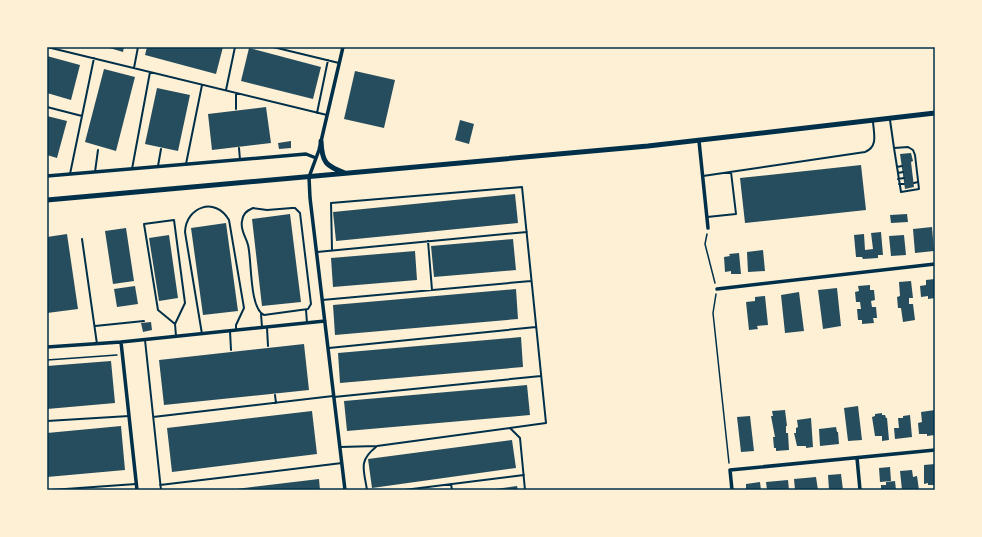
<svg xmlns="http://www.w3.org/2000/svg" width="982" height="537" font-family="'Nunito Sans',sans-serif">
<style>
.building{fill:#264d5e}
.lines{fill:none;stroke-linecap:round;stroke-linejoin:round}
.path{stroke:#003049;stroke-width:1.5}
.service{stroke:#003049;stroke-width:2}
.minor{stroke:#003049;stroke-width:3.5}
.secondary{stroke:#003049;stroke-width:5}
.neatline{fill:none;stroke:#003049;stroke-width:1.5}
</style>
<rect width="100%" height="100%" fill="#fdf0d5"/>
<!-- building -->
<path class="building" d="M106,47H124L123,52Z
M147,47H223L216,74L145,55Z
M249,48L321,67L313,99L241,81Z
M47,56L80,65L71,100L47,93Z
M104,69L135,77L116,151L85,142Z
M355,71L395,80L384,128L344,119Z
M157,88L190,95L178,151L145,144Z
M266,107L271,143L212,150L208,114Z
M47,116L67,121L57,158L47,155Z
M460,120L474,124L469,144L455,140Z
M291,141V148L279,149L278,143Z
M911,153L913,161L911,162L914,187L905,189L900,154Z
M861,165L866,210L745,223L740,178Z
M515,194L518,223L336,241L333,212Z
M290,214L301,302L262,306L252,219Z
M907,214L908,222L891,223L890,215Z
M226,223L238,311L203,315L191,228Z
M932,227L934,251L915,253L913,229Z
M126,228L134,281L113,284L105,231Z
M881,232L883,255H878V258L863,259L862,257H856L854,235L864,234L865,250L873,249L871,233Z
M67,234L78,309L47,313V237Z
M169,235L178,298L159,301L149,238Z
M904,235L906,255L891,256L889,236Z
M513,239L516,270L434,277L431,246Z
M763,250L765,271L748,272L747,252Z
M415,251L417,280L333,287L331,258Z
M739,253L741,274H731V271L725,272L724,257L730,256L729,254Z
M935,279V298L928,299V296L921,297L920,286L926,285V280Z
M911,281L913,298H909V304H913L915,320L903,322L901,308H898L897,297L900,296L899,282Z
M870,285V290H874L875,300L871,301L872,307H876L877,318H873L874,323L862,324V320H858L857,309H861L860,302H856L855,292L859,291L858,286Z
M135,286L138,304L117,307L114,289Z
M837,288L841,326L823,329L818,290Z
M516,289L518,319L335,335L333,305Z
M799,292L804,331L785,333L781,295Z
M765,296L768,325L757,326L758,329L749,330L746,302L755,301V297Z
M151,322L152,330L143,332L141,323Z
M521,337L523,367L340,383L338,353Z
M304,344L309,390L164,405L159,360Z
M111,361L115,403L47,409V366Z
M527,385L530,415L347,431L344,401Z
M858,406L862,440L848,441L844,408Z
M785,410L787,426H786V433H788L789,450L776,451V448H774L773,437H775L771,416H773L772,411Z
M935,410V435L927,436V434H919L918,423L922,422L921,412Z
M312,411L317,454L172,472L167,428Z
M882,413V415H885L886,418H887L889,440L882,441V436H875L872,417L875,416V414Z
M910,415L912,437L895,439L894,428H899L898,418H903V416Z
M750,416L754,451L741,452L737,417Z
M811,418L813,447L806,448V446H797L794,433H796V428L798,427L797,420Z
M121,426L125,470L47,477V433Z
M836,427L837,432H838L839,444L820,446L819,429Z
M512,440L516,468L372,488L368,459Z
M935,464V485H928V483L924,484V465Z
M890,467L891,481L880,482L879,468Z
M912,470L913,477L917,476L919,490H902L900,471Z
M841,474L843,490H829L828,475Z
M816,477L818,490H795L794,479Z
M319,479L320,490H236V489Z
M788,480L789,490H767L766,482Z
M895,481L896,490H881V485H886V482Z
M760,482L761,490H746V484Z
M517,486L518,490H495V489Z"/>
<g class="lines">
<!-- path -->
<path class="path" d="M707,234L705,244L715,283
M716,294L713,313L729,463
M47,360L117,355"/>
<!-- service -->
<path class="service" d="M47,47L327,115
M273,47L339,63
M134,68L138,47
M226,90L235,47
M47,107L82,116
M236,109V93
M317,113L328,60
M890,120L894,148
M908,147L913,150L915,155L919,189L901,192L894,148Z
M239,148L240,160
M186,164L202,85
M158,166L161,149
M897,167L902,166
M132,169L150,72
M95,172L98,150
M898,173L903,172
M70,174L94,58
M703,176L865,152C878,147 874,134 873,122
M898,179L904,178
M914,183L918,182
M899,184H904
M253,208L267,210L292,208H295L300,213L311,304L308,309L264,315C249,308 252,260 248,245C246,237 240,230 242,221C243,214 246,211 253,208Z
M707,217L736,214L731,172
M82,239L97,344
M428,241L432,290
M332,250L331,203L522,187L546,423L377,446L340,447
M317,252L527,232
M322,300L531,281
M306,310L307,323
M261,314L262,327
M175,324L158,310L144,224L174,220L185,303L175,324L176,336
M95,326L144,321
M267,328L268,346
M230,331L231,350
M202,334L185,232C186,207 215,196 229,220L244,308L236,325V330
M145,340L161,490
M329,348L536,327
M275,395L276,403
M334,397L541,376
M153,417L333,396
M47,421L129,416
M510,428L520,438L525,490
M451,484L452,490
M160,485L342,463
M51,490L136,484
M367,490C364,470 358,461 376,447
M404,490L524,475"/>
<!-- minor -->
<path class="minor" d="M343,47L319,150L309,177L310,198L345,490
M699,141L708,228
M47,176L306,154L316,158
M717,289L935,264
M121,342L137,490
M47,347L121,342L325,321
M857,458L860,490
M732,490L730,470L935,450"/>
<!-- secondary -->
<path class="secondary" d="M321,141C322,163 326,166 345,173
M47,200L648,146L935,113"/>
</g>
<!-- border -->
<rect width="982" height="537" fill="none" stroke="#fdf0d5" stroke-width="96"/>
<rect x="48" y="48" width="886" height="441" class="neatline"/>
</svg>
